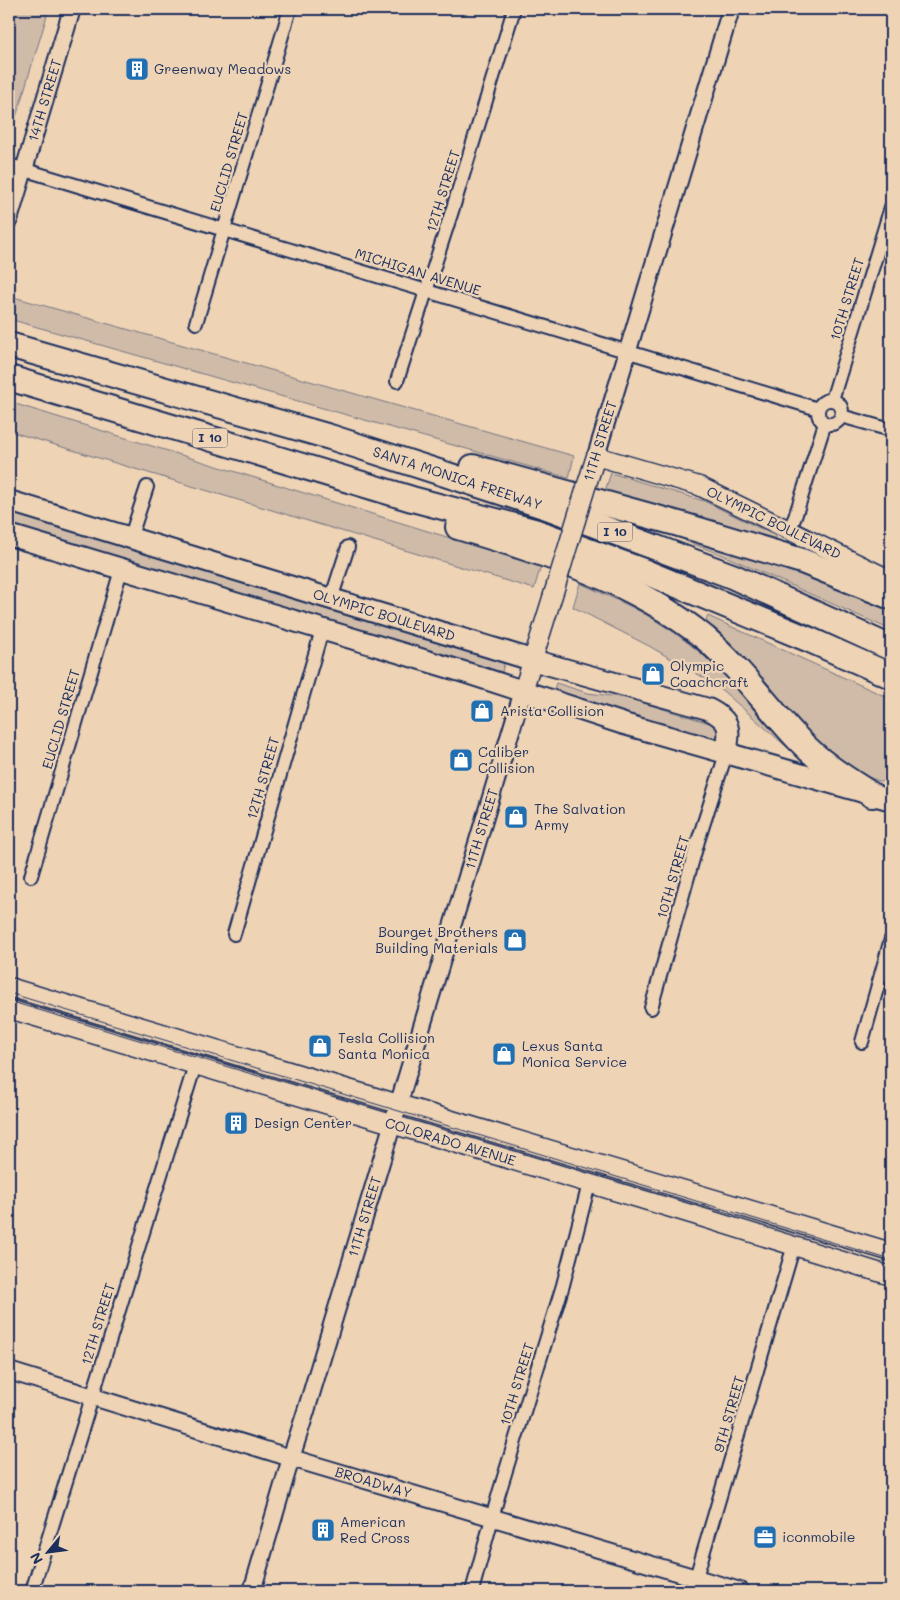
<svg xmlns="http://www.w3.org/2000/svg" width="900" height="1600" font-family="Mali,sans-serif">
<style>
.green{fill:#cfbba8;stroke:#757583}
.lines{fill:none;stroke-linecap:round;stroke-linejoin:round}
.minor-casing{stroke:#1b2f5e;stroke-width:16}
.tertiary-casing{stroke:#1b2f5e;stroke-width:20}
.secondary-casing{stroke:#1b2f5e;stroke-width:21}
.primary-casing{stroke:#1b2f5e;stroke-width:24}
.motorway-casing{stroke:#1b2f5e;stroke-width:28}
.minor{stroke:#eed3b5;stroke-width:12}
.tertiary{stroke:#eed3b5;stroke-width:16}
.secondary{stroke:#eed3b5;stroke-width:18}
.primary{stroke:#eed3b5;stroke-width:20}
.motorway{stroke:#eed3b5;stroke-width:24}
.tram{stroke:#1b2f5e;stroke-width:1}
.secondary-bridge-casing{stroke:#1b2f5e;stroke-width:21;stroke-linecap:butt}
.secondary-bridge{stroke:#eed3b5;stroke-width:18}
.labels{text-anchor:middle;stroke-width:4.5;stroke-linejoin:round;paint-order:stroke}
.shield{fill:#eed3b5;stroke:#5a6078;stroke-width:1}
.shield-label{font-size:12px;font-weight:bold;fill:#1b2f5e}
.poi-label{font-size:14px;fill:#1b2f5e;stroke:#eed3b5;text-anchor:start}
.street-label{font-size:14px;fill:#1b2f5e;stroke:#eed3b5}
</style>
<rect width="100%" height="100%" fill="#eed3b5"/>
<filter id="ink" filterUnits="userSpaceOnUse"><feTurbulence type="fractalNoise" baseFrequency=".02" numOctaves="2"/><feDisplacementMap in="SourceGraphic" scale="10" xChannelSelector="R" yChannelSelector="G"/><feConvolveMatrix kernelMatrix="1 2 1 2 8 2 1 2 1" color-interpolation-filters="sRGB"/></filter>
<g filter="url(#ink)">
<!-- green -->
<path class="green" d="M9,9H49L9,140Z
M10,296L574,456L569,478L9,319Z
M9,402L541,566L534,589L9,431Z
M611,473L704,501L776,536V544L604,494Z
M9,514L21,516L502,661L504,664L502,672L464,663L9,529Z
M687,536L777,564L891,608V630L725,556L685,541Z
M580,583C607,596 636,607 661,624C712,656 751,701 788,748L723,691L706,679L649,646L573,607Z
M708,616L891,699V785L856,773L835,763L702,628Z
M556,683L588,693L627,698L716,725C720,733 720,736 713,742L553,692Z"/>
<g class="lines">
<!-- minor casing -->
<g class="minor-casing">
<path id="minor" d="M9,165L818,409
M196,323L290,9
M397,381L453,208L514,9
M818 412a12 12 0 1 1 24 0a12 12 0 1 1-24 0Z
M832,400L891,207
M841,416L891,430
M789,530L795,517L825,423
M130,539L147,487
M331,599L348,547
M31,876L121,570
M234,934L322,630
M651,1008L698,841L726,754
M862,1042L891,939
M32,1591L195,1065
M472,1591L499,1493L563,1285L589,1184
M692,1591L794,1245"/>
</g>
<!-- tertiary casing -->
<g class="tertiary-casing">
<g id="tertiary">
<path id="s1" d="M9,220L72,9"/>
<path d="M596,456L731,9"/>
<path id="s2" d="M9,1371L291,1458L740,1591"/>
<path id="s3" d="M252,1591L291,1458L306,1411L523,691"/>
</g>
</g>
<!-- secondary casing -->
<g class="secondary-casing">
<g id="secondary">
<path id="s4" d="M587,484L596,456L699,486L891,580"/>
<path d="M523,691L557,582"/>
<path d="M9,987L891,1252"/>
<path id="s5" d="M9,1009L694,1215L891,1276"/>
</g>
</g>
<!-- primary casing -->
<g class="primary-casing">
<g id="primary">
<path id="s6" d="M9,501L532,660L708,709C732,721 730,729 726,754"/>
<path d="M9,535L467,673L624,724L891,800"/>
</g>
</g>
<!-- motorway casing -->
<g class="motorway-casing">
<g id="motorway">
<path id="s7" d="M9,345L330,437L547,507L732,576L891,648"/>
<path d="M9,378L412,499L534,531L643,571L810,640L891,676"/>
<path d="M473,467L679,524L802,561L891,597"/>
<path d="M458,527C544,553 634,580 705,638C740,668 766,705 797,738C819,762 845,778 872,795"/>
</g>
</g>
<!-- minor -->
<use href="#minor" class="minor"/>
<!-- tertiary -->
<use href="#tertiary" class="tertiary"/>
<!-- secondary -->
<use href="#secondary" class="secondary"/>
<!-- primary -->
<use href="#primary" class="primary"/>
<!-- motorway -->
<use href="#motorway" class="motorway"/>
<!-- tram -->
<path class="tram" d="M9,993L891,1260
M9,1001L265,1078"/>
<!-- secondary-bridge casing -->
<g class="secondary-bridge-casing">
<path id="secondary-bridge" d="M557,582L587,484"/>
</g>
<!-- secondary-bridge -->
<use href="#secondary-bridge" class="secondary-bridge"/>
</g>
</g>
<!-- icons -->
<defs>
<g id="building-square" transform="scale(1.25)"><rect x="-9" y="-9" width="18" height="18" rx="4" fill="#1f6fb2" stroke="#eed3b5"/><path d="M-4-6H4V6H1V3H-1V6H-4ZM-2.5-4.3h1.7v1.8h-1.7ZM.8-4.3h1.7v1.8H.8ZM-2.5-1h1.7V.8h-1.7ZM.8-1h1.7V.8H.8Z" fill="#fff"/></g>
<g id="shop-square" transform="scale(1.25)"><rect x="-9" y="-9" width="18" height="18" rx="4" fill="#1f6fb2" stroke="#eed3b5"/><path d="M-5-2.5h2.3a2.7 3.5 0 0 1 5.4 0H5L5.5 6h-11ZM-1.5-2.5h3a1.5 2.3 0 0 0-3 0Z" fill="#fff"/></g>
<g id="office-square" transform="scale(1.25)"><rect x="-9" y="-9" width="18" height="18" rx="4" fill="#1f6fb2" stroke="#eed3b5"/><path d="M-6-3h4V-5.5h4V-3h4V5H-6ZM-1-4.5V-3h2v-1.5ZM-6 0V1H6V0Z" fill="#fff"/></g>
</defs>
<g fill-rule="evenodd">
<use href="#building-square" x="137" y="69"/>
<use href="#shop-square" x="653" y="674"/>
<use href="#shop-square" x="482" y="711"/>
<use href="#shop-square" x="461" y="760"/>
<use href="#shop-square" x="516" y="817"/>
<use href="#shop-square" x="515" y="940"/>
<use href="#shop-square" x="320" y="1046"/>
<use href="#shop-square" x="504" y="1054"/>
<use href="#building-square" x="236" y="1123"/>
<use href="#building-square" x="323" y="1530"/>
<use href="#office-square" x="765" y="1537"/>
</g>
<g class="labels">
<!-- shield labels -->
<g class="shield">
<rect x="192.5" y="428.5" width="35" height="19" rx="4"/>
<rect x="597.5" y="522.5" width="35" height="19" rx="4"/>
</g>
<g class="shield-label">
<text x="210" y="442">I 10</text>
<text x="615" y="536">I 10</text>
</g>
<!-- poi labels -->
<g class="poi-label">
<text x="154" y="74">Greenway Meadows</text>
<text x="670" y="671">Olympic<tspan x="670" dy="16">Coachcraft</tspan></text>
<text x="500" y="716">Arista Collision</text>
<text x="478" y="757">Caliber<tspan x="478" dy="16">Collision</tspan></text>
<text x="534" y="814">The Salvation<tspan x="534" dy="16">Army</tspan></text>
<text x="498" y="937" text-anchor="end">Bourget Brothers<tspan x="498" dy="16">Building Materials</tspan></text>
<text x="338" y="1043">Tesla Collision<tspan x="338" dy="16">Santa Monica</tspan></text>
<text x="522" y="1051">Lexus Santa<tspan x="522" dy="16">Monica Service</tspan></text>
<text x="254" y="1128">Design Center</text>
<text x="340" y="1527">American<tspan x="340" dy="16">Red Cross</tspan></text>
<text x="782" y="1542">iconmobile</text>
</g>
<!-- street labels -->
<g class="street-label">
<text dy="5" stroke="none"><textPath href="#s1" startOffset="125">14TH STREET</textPath></text>
<text transform="translate(229 162) rotate(-74)" y="5">EUCLID STREET</text>
<text transform="translate(443 191) rotate(-73)" y="5">12TH STREET</text>
<text transform="translate(418 272) rotate(17)" y="5">MICHIGAN AVENUE</text>
<text transform="translate(847 299) rotate(-73)" y="5">10TH STREET</text>
<text transform="translate(600 441) rotate(-73)" y="5">11TH STREET</text>
<text dy="5" stroke="none"><textPath href="#s7" startOffset="468">SANTA MONICA FREEWAY</textPath></text>
<text dy="5" stroke="none"><textPath href="#s4" startOffset="220">OLYMPIC BOULEVARD</textPath></text>
<text dy="5" stroke="none"><textPath href="#s6" startOffset="392">OLYMPIC BOULEVARD</textPath></text>
<text transform="translate(61 719) rotate(-74)" y="5">EUCLID STREET</text>
<text transform="translate(263 778) rotate(-74)" y="5">12TH STREET</text>
<text dy="5" stroke="none"><textPath href="#s3" startOffset="796">11TH STREET</textPath></text>
<text transform="translate(673 877) rotate(-74)" y="5">10TH STREET</text>
<text dy="5" stroke="none"><textPath href="#s5" startOffset="461">COLORADO AVENUE</textPath></text>
<text dy="5" stroke="none"><textPath href="#s3" startOffset="391">11TH STREET</textPath></text>
<text transform="translate(98 1324) rotate(-73)" y="5">12TH STREET</text>
<text transform="translate(517 1384) rotate(-73)" y="5">10TH STREET</text>
<text transform="translate(729 1414) rotate(-74)" y="5">9TH STREET</text>
<text dy="5" stroke="none"><textPath href="#s2" startOffset="381">BROADWAY</textPath></text>
</g>
</g>
<!-- margin -->
<rect width="900" height="1600" fill="none" stroke="#eed3b5" stroke-width="30"/>
<rect x="15" y="15" width="870" height="1570" fill="none" stroke="#1b2f5e" stroke-width="2" filter="url(#ink)"/>
<!-- north arrow -->
<g transform="translate(48 1552) rotate(241)" stroke="#eed3b5" stroke-width="4" paint-order="stroke">
<path d="M0-4L9 19L0 12L-9 19Z" fill="#1b2f5e"/>
<text y="-8" font-size="14" font-weight="bold" text-anchor="middle" fill="#1b2f5e">N</text>
</g>
</svg>
